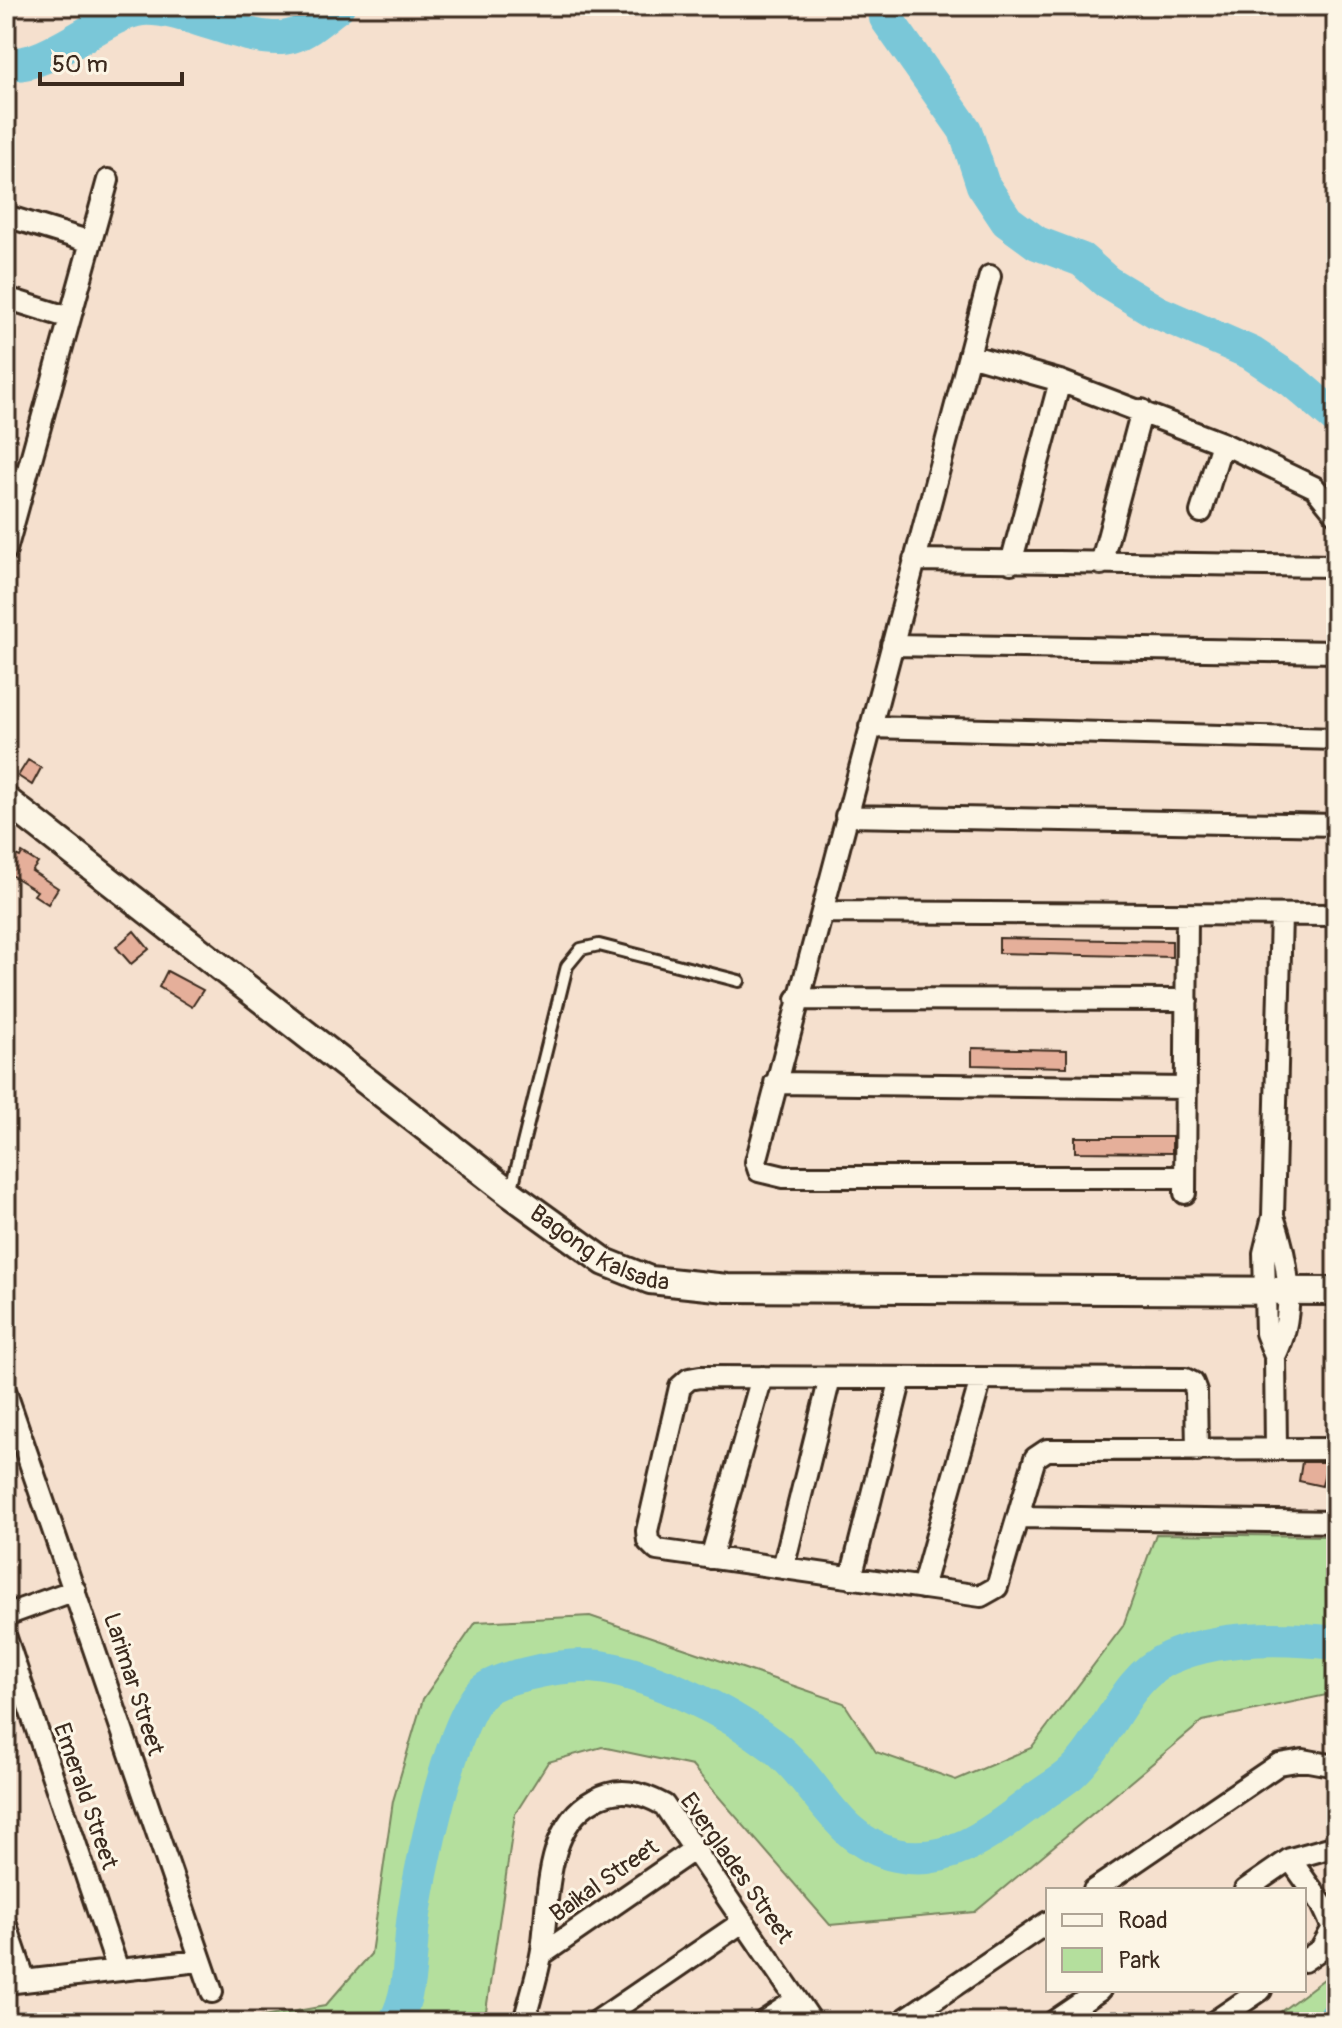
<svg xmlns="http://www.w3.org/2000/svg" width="1342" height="2028" font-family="Pangolin,sans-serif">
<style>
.green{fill:#b4df9d;stroke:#78845e;stroke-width:2}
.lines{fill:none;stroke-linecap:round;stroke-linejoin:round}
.river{stroke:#7ac7d8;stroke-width:34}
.building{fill:#e5af9a;stroke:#3b2a1e;stroke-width:2}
.service-casing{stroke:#3b2a1e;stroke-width:16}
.minor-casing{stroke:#3b2a1e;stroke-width:26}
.tertiary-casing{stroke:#3b2a1e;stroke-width:32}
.service{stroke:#fcf5e5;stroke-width:10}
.minor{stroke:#fcf5e5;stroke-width:20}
.tertiary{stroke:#fcf5e5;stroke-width:26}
.labels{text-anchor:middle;stroke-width:6;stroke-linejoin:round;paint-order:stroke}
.street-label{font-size:24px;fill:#3b2a1e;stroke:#fcf5e5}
</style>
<rect width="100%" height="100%" fill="#f5e0ce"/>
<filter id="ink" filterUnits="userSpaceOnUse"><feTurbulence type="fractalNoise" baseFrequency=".0125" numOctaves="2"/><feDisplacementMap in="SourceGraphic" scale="16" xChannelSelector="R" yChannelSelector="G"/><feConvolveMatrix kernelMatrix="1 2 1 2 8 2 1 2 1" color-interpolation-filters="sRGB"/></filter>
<g filter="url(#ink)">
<!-- green -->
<path class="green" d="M1156,1534L1336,1536V1693L1203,1721L975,1912L830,1925L692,1766L602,1747L548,1762L515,1814L486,2011L478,2022H172L263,2017L325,2006L371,1954L393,1801L423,1699L476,1622L590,1616L844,1703L876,1752L956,1780L1031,1748L1123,1626Z
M1336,1970V2022H1267Z"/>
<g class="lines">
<!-- river -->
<path class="river" d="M890,6L886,18L965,130L983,185L1007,221L1037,243L1082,260L1107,282L1157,312L1251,353L1293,381L1336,418
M6,63C45,72 104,13 142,9C184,5 254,48 292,36C309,31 324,16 338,6
M395,2022C412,1991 409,1957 413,1923C418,1877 451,1720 483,1691C493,1682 513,1677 526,1674C551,1668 575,1664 600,1667C654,1675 729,1712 772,1745C818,1780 836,1842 896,1855C953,1868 999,1826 1041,1795C1052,1787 1065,1780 1074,1771C1109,1737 1123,1679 1169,1658C1219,1635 1283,1637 1336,1643
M1334,2022L1336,2017"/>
</g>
<!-- building -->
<path class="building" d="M28,760L41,768L32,785L18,776Z
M6,851L20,857L22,853L38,863L32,871L58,888L48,904L34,895L37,891L6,872Z
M134,931L149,949L131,964L116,947Z
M999,938L1172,941V957L999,953Z
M167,971L203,990L192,1007L159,987Z
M972,1048L1067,1050V1067L972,1065Z
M1075,1137H1172V1153L1075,1152Z
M1302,1462H1327L1322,1486L1299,1481Z"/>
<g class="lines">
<!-- service casing -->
<g class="service-casing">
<path id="service" d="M511,1192L567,966L581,949L599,945L739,981"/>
</g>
<!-- minor casing -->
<g class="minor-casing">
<path id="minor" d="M6,216L91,242
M990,276L756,1162L759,1171L784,1177H1185
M6,298L70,318
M969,355L1060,381L1222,443L1314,487L1336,514
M6,471L24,484
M1201,512L1222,443
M6,550L108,180
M914,560L1336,566
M1011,563L1060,381
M1101,564L1142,410
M892,645L1336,652
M870,727L1336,739
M846,816L1336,825
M822,912L1336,915
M797,999L1187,1000
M775,1083L1186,1088
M1185,1193L1187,915
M1273,1216C1288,1260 1297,1314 1275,1356
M6,1393L212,1992
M1276,1449L1275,1356L1266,1333L1264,1253L1273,1216L1281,915
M1197,1451L1196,1391L1193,1383L1185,1379L700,1377L689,1379L680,1387L647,1531L648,1541L657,1550L981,1596L997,1587L1035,1458L1047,1450L1336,1449
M1019,1517L1336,1522
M711,1558L762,1377
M783,1568L830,1378
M851,1578L901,1378
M922,1588L981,1379
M6,1615L75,1590
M6,1638L118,1970
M1290,1859L1322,1904L1333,1928L1321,1949L1304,1961
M1094,1890L1279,1764L1303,1760L1336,1766
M1245,1890L1290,1859L1336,1846
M6,1925L25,1981
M541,1955L696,1848
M6,1983L199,1961
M524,2022C530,1998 538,1974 542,1950C549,1901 544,1826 594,1800C619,1786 640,1792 664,1805L812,2022
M596,2022L744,1921
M763,2022L796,2000
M901,2022L1048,1922
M1053,2022L1100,1990
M1214,2022L1261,1990"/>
</g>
<!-- tertiary casing -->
<g class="tertiary-casing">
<g id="tertiary">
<path id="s1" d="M6,800L511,1194L605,1262L650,1280L727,1288L1336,1291"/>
</g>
</g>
<!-- service -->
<use href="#service" class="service"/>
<!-- minor -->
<use href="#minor" class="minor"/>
<!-- tertiary -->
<use href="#tertiary" class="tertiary"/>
</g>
</g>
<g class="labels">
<!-- street labels -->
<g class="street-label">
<text dy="8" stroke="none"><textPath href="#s1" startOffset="746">Bagong Kalsada</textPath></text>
<text transform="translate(134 1684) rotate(72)" y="8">Larimar Street</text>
<text transform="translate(86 1796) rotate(71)" y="8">Emerald Street</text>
<text transform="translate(737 1868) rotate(55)" y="8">Everglades Street</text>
<text transform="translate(604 1880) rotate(-35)" y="8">Baikal Street</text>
</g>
</g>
<!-- margin -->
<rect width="1342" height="2028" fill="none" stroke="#fcf5e5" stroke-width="32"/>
<rect x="16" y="16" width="1310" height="1996" fill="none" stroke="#3b2a1e" stroke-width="3" filter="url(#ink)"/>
<!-- legend -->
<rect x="1046" y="1888" width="260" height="104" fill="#fcf5e5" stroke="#afa495" stroke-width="2"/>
<rect x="1062" y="1914" width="40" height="12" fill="#fcf5e5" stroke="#afa495" stroke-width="2"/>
<text x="1118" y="1928" font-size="24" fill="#3b2a1e">Road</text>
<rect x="1062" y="1948" width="40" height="24" fill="#b4df9d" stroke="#afa495" stroke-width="2"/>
<text x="1118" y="1968" font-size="24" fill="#3b2a1e">Park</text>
<!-- scale -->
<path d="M40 72v12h142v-12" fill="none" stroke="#3b2a1e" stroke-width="4"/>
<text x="52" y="72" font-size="24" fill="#3b2a1e" stroke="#fcf5e5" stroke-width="6" paint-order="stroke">50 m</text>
</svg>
